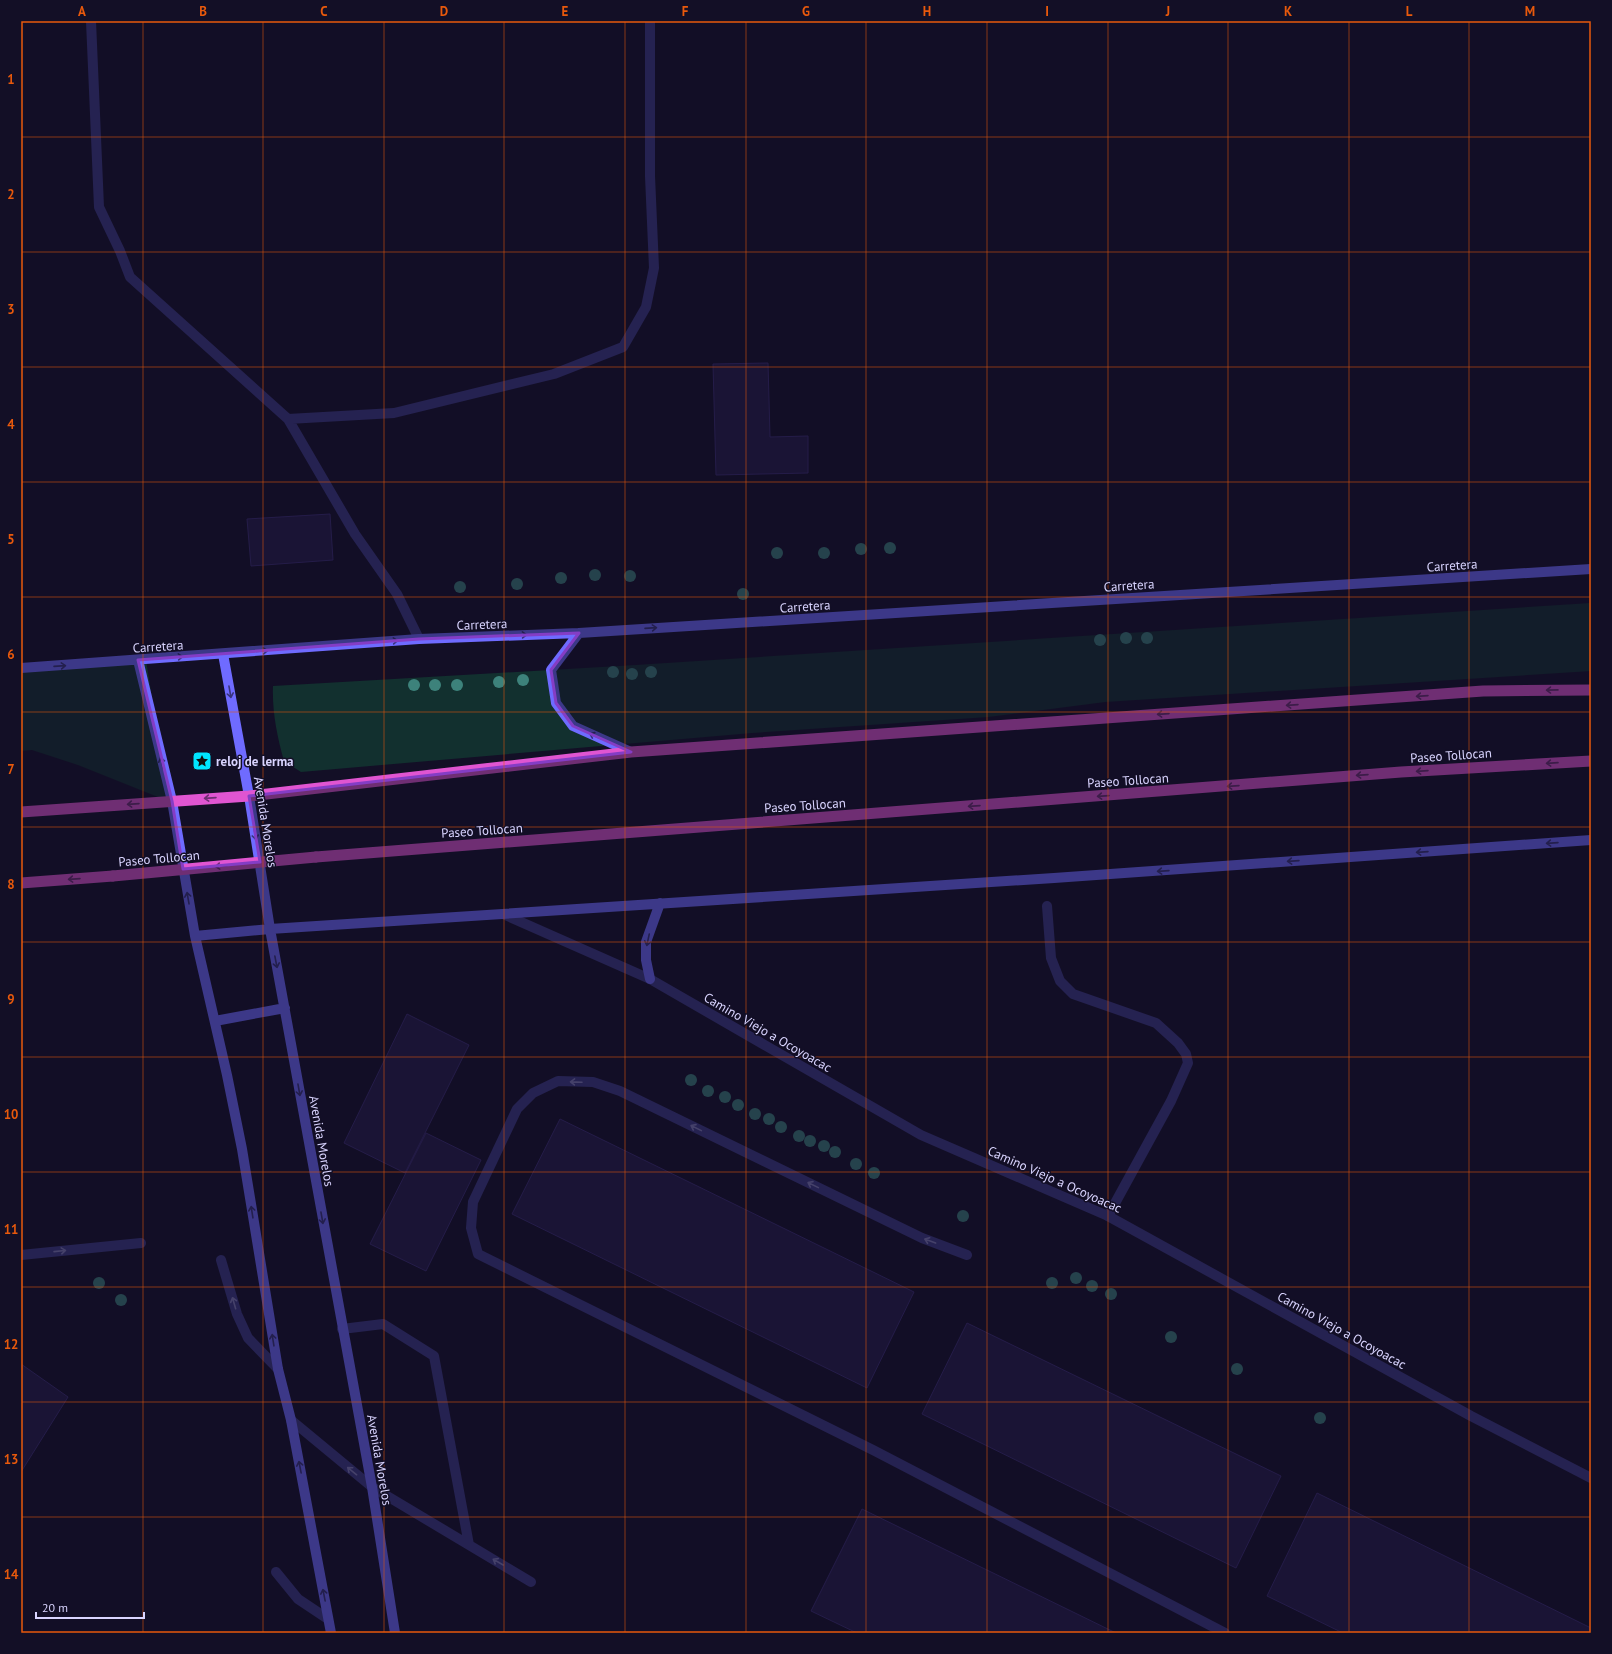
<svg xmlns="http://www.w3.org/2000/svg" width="1612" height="1654" font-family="'PT Sans',sans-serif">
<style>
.green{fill:#12302f}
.building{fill:#241b47;stroke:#3b2d73}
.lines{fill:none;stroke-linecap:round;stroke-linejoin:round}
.service{stroke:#3d3a85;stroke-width:10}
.minor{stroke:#3d3a85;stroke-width:10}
.secondary{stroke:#6f6bff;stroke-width:10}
.trunk{stroke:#e055d1;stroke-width:11}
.trunk-bridge{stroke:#e055d1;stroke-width:11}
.tree{fill:#3d827b}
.oneway{stroke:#38347d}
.oneway2{stroke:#6f2e73}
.oneway3{stroke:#837fbc}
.marked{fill:none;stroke:#843dc5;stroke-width:3;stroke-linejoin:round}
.grid{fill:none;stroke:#e8590c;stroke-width:1;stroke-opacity:0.55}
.labels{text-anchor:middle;stroke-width:3;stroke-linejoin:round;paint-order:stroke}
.street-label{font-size:13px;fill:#d9d4ff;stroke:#130f26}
.poi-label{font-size:13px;font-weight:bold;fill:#d9d4ff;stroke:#130f26;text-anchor:start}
.neatline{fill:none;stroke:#e8590c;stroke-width:1.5}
.grid-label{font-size:13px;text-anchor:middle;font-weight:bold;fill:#e8590c}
</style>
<rect width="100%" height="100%" fill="#130f26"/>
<!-- green -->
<path class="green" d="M1591,603V671L1105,702L988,717L752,733L301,772L284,761C277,736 272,711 273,686L636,665Z
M146,660L168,801L78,765L32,750L21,751V667Z"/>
<!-- building -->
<path class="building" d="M768,363L770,437L808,436V473L716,475L713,364Z
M330,514L333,560L251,566L247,519Z
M407,1014L469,1045L405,1173L344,1143Z
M560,1119L914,1292L867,1388L512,1214Z
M426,1133L481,1160L426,1271L370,1244Z
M967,1323L1281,1476L1236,1568L922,1414Z
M21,1364L68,1397L21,1472Z
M1317,1493L1591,1628V1633H1343L1267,1596Z
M862,1509L1116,1633H857L811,1611Z"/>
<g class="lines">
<!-- service -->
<path class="service" d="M91,21L99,207L120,251L130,277L288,419L355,534L397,594L419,639
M288,419L394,413L554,374L623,347L646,307L654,268L650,176V21
M1047,906L1051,958L1060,981L1073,994L1156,1023L1178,1043L1186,1054L1188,1063L1171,1101L1108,1216
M21,1255L141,1243
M967,1255L922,1238L620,1091L593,1082L558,1081L533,1093L517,1109L473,1202L471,1228L478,1254L873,1450L1225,1633
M221,1260L237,1314L248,1338L278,1369
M342,1329L383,1324L434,1356L469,1545
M291,1420L372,1487L531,1582
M276,1572L298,1599L328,1619"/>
<!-- minor -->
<path class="minor" d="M503,914L650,979L921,1135L1108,1216L1471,1416L1591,1478"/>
<!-- secondary -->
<path class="secondary" d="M579,633L551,670L556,703L573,726L631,752
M223,654L249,796L270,929L372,1487L395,1633
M138,660L172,801L195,936L227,1075L242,1149L278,1369L291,1420L331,1633
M21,668L419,639L579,633L1591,569
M195,936L270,929L1054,878L1591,840
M650,979L646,960V942L660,903
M215,1021L285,1008"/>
<!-- trunk -->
<path class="trunk" d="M21,812L249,796L631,752L1483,691L1591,690
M316,857L1401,772L1591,761
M21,883L113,876"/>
<!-- trunk-bridge -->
<path class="trunk-bridge" d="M113,876L316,857"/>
</g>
<!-- trees -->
<g class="tree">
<circle cx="890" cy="548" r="6"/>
<circle cx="861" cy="549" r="6"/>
<circle cx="777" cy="553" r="6"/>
<circle cx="824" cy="553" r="6"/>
<circle cx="595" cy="575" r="6"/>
<circle cx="630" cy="576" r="6"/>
<circle cx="561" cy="578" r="6"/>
<circle cx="517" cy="584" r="6"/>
<circle cx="460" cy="587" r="6"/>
<circle cx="743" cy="594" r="6"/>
<circle cx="1126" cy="638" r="6"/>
<circle cx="1147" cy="638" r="6"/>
<circle cx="1100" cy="640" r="6"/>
<circle cx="613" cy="672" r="6"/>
<circle cx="651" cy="672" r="6"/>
<circle cx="632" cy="674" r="6"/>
<circle cx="523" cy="680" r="6"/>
<circle cx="499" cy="682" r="6"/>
<circle cx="414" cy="685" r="6"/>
<circle cx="435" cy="685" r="6"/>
<circle cx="457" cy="685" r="6"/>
<circle cx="691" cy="1080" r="6"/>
<circle cx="708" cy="1091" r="6"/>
<circle cx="725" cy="1097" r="6"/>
<circle cx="738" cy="1105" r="6"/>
<circle cx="755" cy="1114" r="6"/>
<circle cx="769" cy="1119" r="6"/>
<circle cx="781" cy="1127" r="6"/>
<circle cx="799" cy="1136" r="6"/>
<circle cx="810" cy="1141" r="6"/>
<circle cx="824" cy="1146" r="6"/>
<circle cx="835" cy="1152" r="6"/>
<circle cx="856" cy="1164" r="6"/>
<circle cx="874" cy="1173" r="6"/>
<circle cx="963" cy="1216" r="6"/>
<circle cx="1076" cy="1278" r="6"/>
<circle cx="99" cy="1283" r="6"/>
<circle cx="1052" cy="1283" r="6"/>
<circle cx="1092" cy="1286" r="6"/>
<circle cx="1111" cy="1294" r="6"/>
<circle cx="121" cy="1300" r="6"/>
<circle cx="1171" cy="1337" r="6"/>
<circle cx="1237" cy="1369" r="6"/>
<circle cx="1320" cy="1418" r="6"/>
</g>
<!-- one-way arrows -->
<defs><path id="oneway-shaft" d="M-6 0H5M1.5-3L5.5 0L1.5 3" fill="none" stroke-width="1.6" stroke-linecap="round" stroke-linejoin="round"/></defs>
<g class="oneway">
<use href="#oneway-shaft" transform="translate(651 628) rotate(-4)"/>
<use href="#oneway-shaft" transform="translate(521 635) rotate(-2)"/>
<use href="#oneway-shaft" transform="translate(392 641) rotate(-4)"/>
<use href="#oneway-shaft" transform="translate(262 651) rotate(-4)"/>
<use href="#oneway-shaft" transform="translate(177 657) rotate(-4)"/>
<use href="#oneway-shaft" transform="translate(60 666) rotate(-4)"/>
<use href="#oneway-shaft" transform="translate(230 692) rotate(80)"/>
<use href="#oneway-shaft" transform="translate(595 736) rotate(-156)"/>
<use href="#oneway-shaft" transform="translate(162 763) rotate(-104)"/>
<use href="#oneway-shaft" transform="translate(255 834) rotate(81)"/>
<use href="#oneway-shaft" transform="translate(1552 843) rotate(176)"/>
<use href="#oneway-shaft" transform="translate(1422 852) rotate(176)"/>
<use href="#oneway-shaft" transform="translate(1293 861) rotate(176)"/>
<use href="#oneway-shaft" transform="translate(1163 871) rotate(176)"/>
<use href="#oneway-shaft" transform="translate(188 898) rotate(-100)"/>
<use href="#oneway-shaft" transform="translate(648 940) rotate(102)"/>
<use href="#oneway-shaft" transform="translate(276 962) rotate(79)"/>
<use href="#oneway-shaft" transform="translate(299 1090) rotate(80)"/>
<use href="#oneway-shaft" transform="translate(252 1212) rotate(-99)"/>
<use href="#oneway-shaft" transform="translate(322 1218) rotate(80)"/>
<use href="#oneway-shaft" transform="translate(273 1340) rotate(-99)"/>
<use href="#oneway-shaft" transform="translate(300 1467) rotate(-101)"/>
<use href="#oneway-shaft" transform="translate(324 1595) rotate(-101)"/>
</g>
<g class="oneway2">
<use href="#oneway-shaft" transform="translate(1552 690) rotate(179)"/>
<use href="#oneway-shaft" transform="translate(1422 696) rotate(176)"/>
<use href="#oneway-shaft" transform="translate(1292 705) rotate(176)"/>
<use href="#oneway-shaft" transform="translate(1163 714) rotate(176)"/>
<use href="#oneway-shaft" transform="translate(1552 763) rotate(176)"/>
<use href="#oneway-shaft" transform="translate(1422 771) rotate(176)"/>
<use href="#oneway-shaft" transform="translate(1362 775) rotate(176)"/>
<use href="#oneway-shaft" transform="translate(1233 786) rotate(176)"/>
<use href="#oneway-shaft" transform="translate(1103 796) rotate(176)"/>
<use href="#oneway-shaft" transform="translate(210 798) rotate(176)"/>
<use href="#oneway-shaft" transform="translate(133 804) rotate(176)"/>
<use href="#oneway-shaft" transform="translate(974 806) rotate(176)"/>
<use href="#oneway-shaft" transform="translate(221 866) rotate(175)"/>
<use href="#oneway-shaft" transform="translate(74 879) rotate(176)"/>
</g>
<g class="oneway3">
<use href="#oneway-shaft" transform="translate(576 1082) rotate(-178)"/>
<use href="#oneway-shaft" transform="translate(696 1128) rotate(-154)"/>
<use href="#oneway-shaft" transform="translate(813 1185) rotate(-154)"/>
<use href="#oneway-shaft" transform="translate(930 1241) rotate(-160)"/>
<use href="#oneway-shaft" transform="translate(60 1251) rotate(-6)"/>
<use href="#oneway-shaft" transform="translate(234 1303) rotate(-106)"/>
<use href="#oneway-shaft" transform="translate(352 1471) rotate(-141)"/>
<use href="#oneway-shaft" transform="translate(498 1562) rotate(-150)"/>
</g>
<!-- marked area -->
<path d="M0 0H1612V1654H0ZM579,633L551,670L556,703L573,726L631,752L249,796L260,862L183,869L172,801L138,660L419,639Z" fill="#130f26" fill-opacity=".55" fill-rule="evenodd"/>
<path class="marked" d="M579,633L551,670L556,703L573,726L631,752L249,796L260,862L183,869L172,801L138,660L419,639Z"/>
<!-- grid -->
<path class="grid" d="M143,21V1633M263,21V1633M384,21V1633M504,21V1633M625,21V1633M746,21V1633M866,21V1633M987,21V1633M1108,21V1633M1228,21V1633M1349,21V1633M1469,21V1633M21,137H1591M21,252H1591M21,367H1591M21,482H1591M21,597H1591M21,712H1591M21,827H1591M21,942H1591M21,1057H1591M21,1172H1591M21,1287H1591M21,1402H1591M21,1517H1591"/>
<!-- icons -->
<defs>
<g id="sight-square" transform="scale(1)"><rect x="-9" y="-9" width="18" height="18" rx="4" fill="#00e5ff" stroke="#130f26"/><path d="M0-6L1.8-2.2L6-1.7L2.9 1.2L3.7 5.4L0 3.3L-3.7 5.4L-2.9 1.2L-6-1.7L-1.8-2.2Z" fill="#111"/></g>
</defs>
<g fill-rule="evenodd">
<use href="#sight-square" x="202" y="761"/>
</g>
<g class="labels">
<!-- street labels -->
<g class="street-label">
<text transform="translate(1452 565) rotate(-4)" y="5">Carretera</text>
<text transform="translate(1129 585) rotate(-4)" y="5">Carretera</text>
<text transform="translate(805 606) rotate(-4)" y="5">Carretera</text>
<text transform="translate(482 624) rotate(-2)" y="5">Carretera</text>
<text transform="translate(158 646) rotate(-4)" y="5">Carretera</text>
<text transform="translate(1451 755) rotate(-4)" y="5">Paseo Tollocan</text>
<text transform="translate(1128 780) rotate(-4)" y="5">Paseo Tollocan</text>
<text transform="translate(805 805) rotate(-4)" y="5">Paseo Tollocan</text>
<text transform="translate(266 822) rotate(81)" y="5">Avenida Morelos</text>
<text transform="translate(482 830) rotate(-4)" y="5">Paseo Tollocan</text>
<text transform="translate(159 858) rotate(-5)" y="5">Paseo Tollocan</text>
<text transform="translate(768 1032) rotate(30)" y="5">Camino Viejo a Ocoyoacac</text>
<text transform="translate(322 1141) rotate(80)" y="5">Avenida Morelos</text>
<text transform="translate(1055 1179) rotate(24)" y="5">Camino Viejo a Ocoyoacac</text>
<text transform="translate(1342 1330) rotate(29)" y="5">Camino Viejo a Ocoyoacac</text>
<text transform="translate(380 1460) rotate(80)" y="5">Avenida Morelos</text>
</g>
<!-- poi labels -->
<g class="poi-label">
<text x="216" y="766">reloj de lerma</text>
</g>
</g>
<!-- border -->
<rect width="1612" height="1654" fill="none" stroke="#130f26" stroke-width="44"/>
<!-- scale -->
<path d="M36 1612v6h108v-6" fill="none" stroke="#d9d4ff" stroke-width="2"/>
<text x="42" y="1612" font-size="12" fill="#d9d4ff" stroke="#130f26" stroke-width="3" paint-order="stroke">20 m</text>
<rect x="22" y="22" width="1568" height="1610" class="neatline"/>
<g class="grid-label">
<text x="82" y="16">A</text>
<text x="203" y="16">B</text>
<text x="324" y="16">C</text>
<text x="444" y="16">D</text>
<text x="565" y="16">E</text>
<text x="685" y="16">F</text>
<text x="806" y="16">G</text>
<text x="927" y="16">H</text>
<text x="1047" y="16">I</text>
<text x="1168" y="16">J</text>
<text x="1288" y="16">K</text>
<text x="1409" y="16">L</text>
<text x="1530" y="16">M</text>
<text x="11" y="84">1</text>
<text x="11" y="199">2</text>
<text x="11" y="314">3</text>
<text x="11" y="429">4</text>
<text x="11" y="544">5</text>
<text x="11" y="659">6</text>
<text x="11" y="774">7</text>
<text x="11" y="889">8</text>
<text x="11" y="1004">9</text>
<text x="11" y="1119">10</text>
<text x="11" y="1234">11</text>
<text x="11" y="1349">12</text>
<text x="11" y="1464">13</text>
<text x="11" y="1579">14</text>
</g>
</svg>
